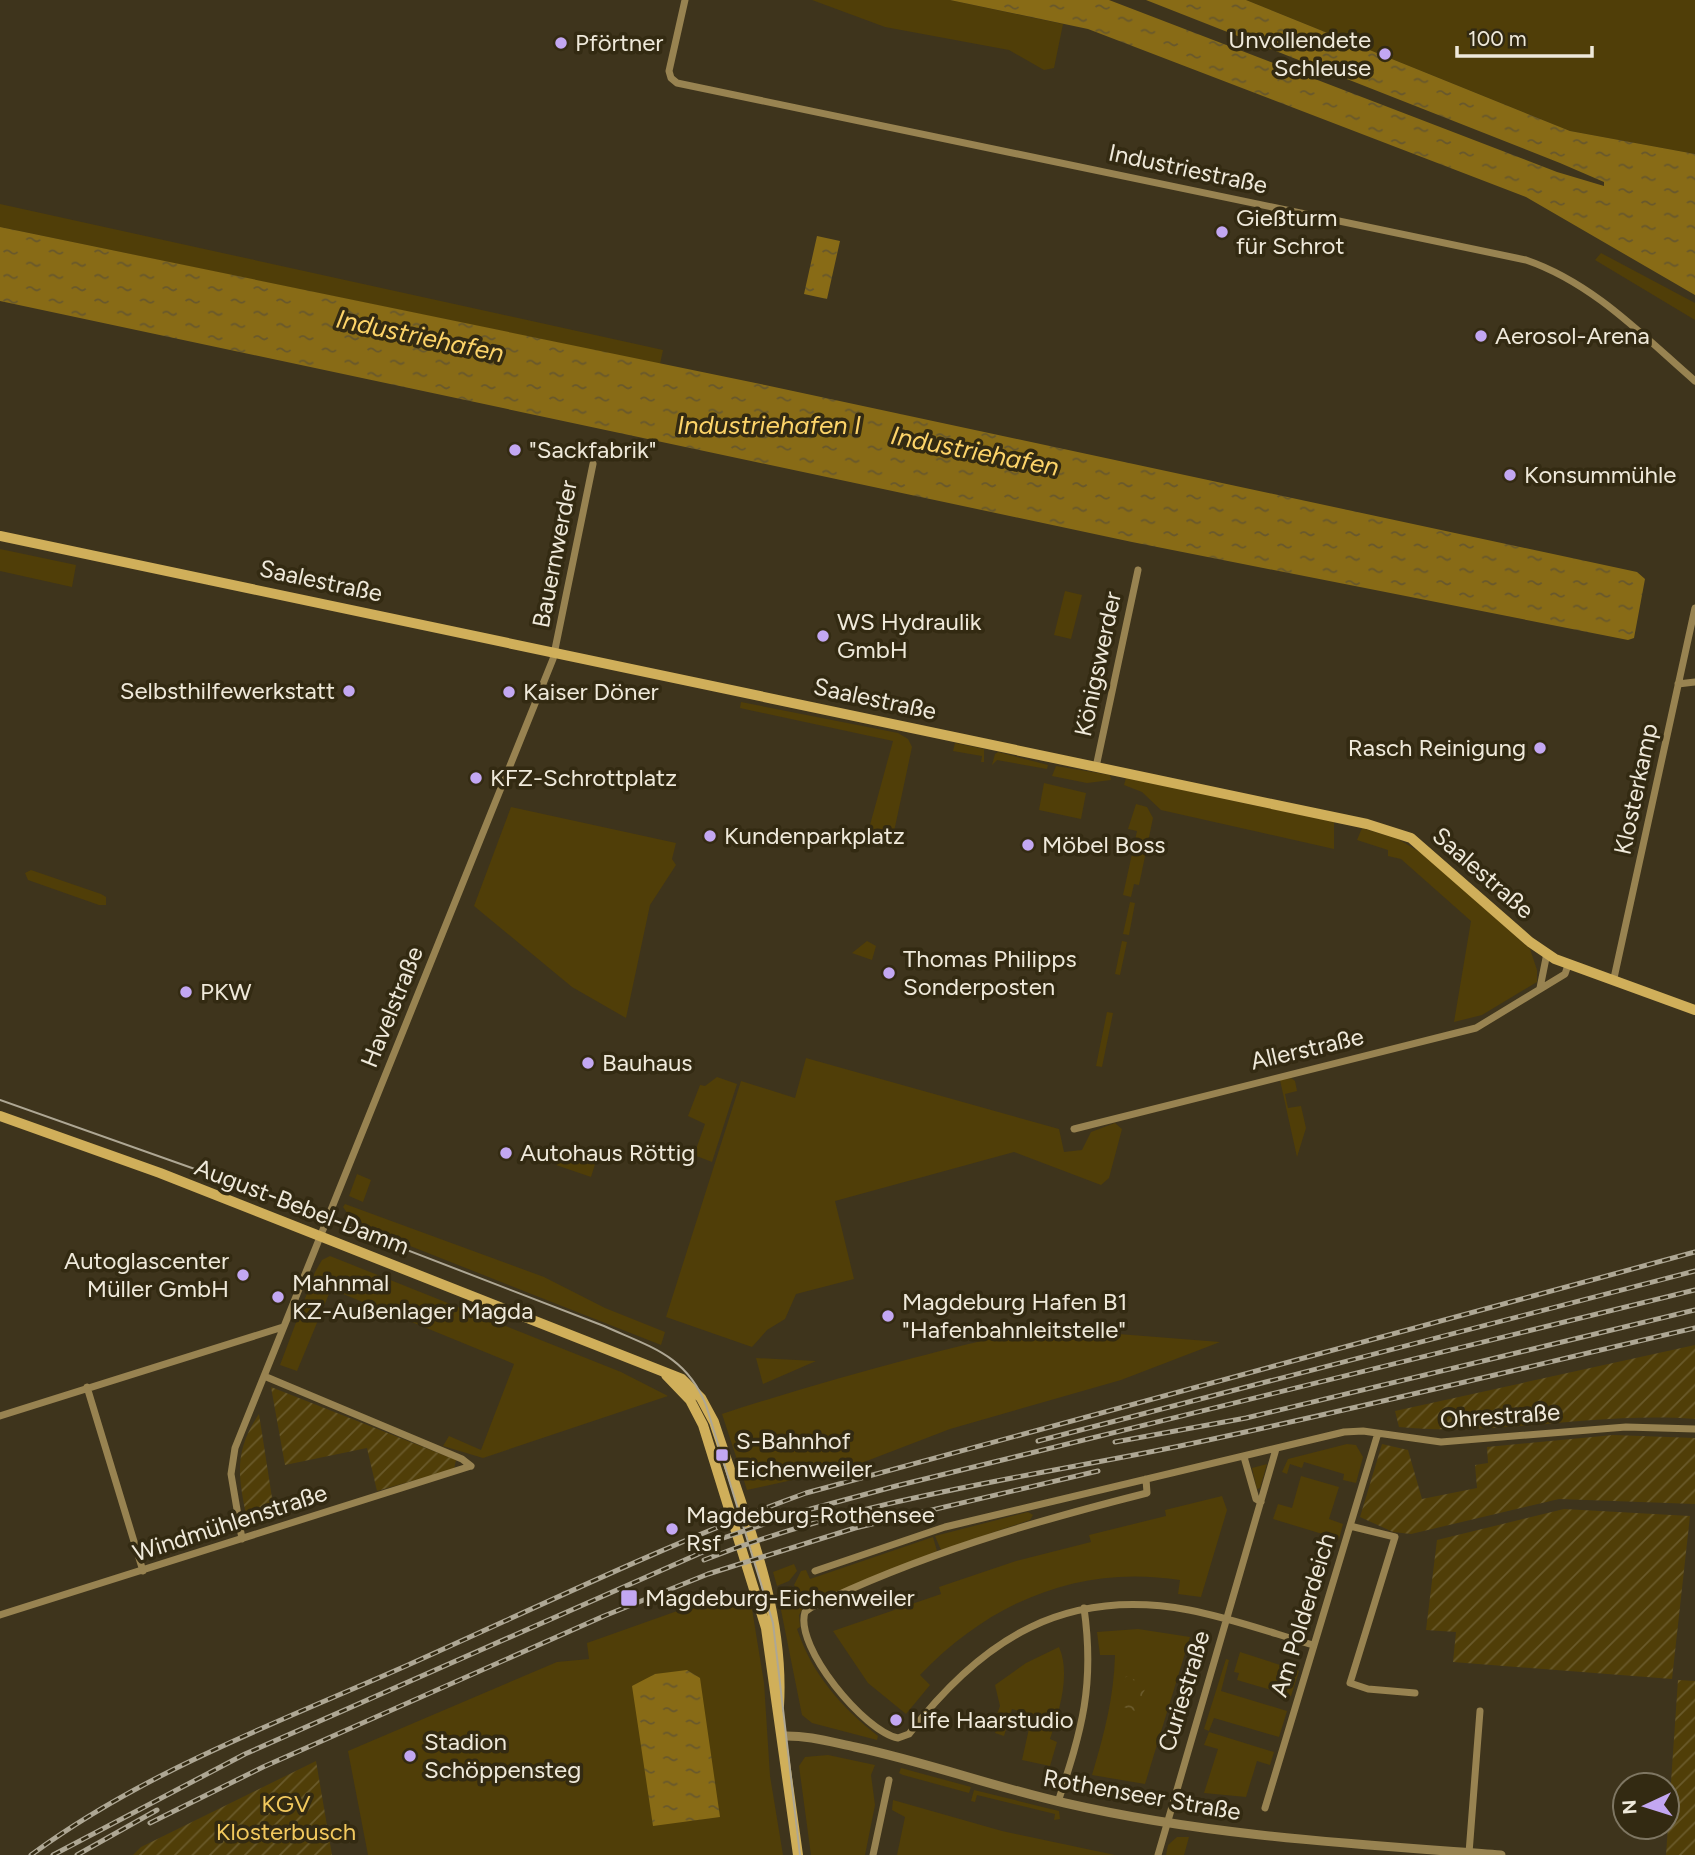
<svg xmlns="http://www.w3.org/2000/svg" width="1695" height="1855" font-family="Figtree,sans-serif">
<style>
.grass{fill:#503e08}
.park{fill:url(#park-crowns)}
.garden{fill:url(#garden-furrows)}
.water{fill:url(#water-ripples)}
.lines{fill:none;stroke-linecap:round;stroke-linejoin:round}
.minor{stroke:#988351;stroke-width:7}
.tertiary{stroke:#988351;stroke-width:9}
.secondary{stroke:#d0af5a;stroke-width:10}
.tram{stroke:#aea794;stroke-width:2}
.rail-casing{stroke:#aea794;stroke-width:5}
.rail{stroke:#332a12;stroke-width:2.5;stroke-dasharray:8;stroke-linecap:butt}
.poi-dot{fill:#c3a7f2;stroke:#332a12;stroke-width:2.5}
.labels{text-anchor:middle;stroke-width:7;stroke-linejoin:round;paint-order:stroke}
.poi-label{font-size:24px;fill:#efe9da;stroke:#332a12;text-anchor:start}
.street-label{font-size:24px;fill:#efe9da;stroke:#332a12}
.park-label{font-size:24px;fill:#f2c95e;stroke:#332a12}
.water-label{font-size:26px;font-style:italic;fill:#fdd469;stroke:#332a12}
</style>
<defs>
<pattern id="park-crowns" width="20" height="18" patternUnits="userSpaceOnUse" patternTransform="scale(1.75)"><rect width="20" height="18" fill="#503e08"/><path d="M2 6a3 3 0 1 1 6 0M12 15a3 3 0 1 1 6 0" fill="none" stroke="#6a5a2b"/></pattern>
<pattern id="garden-furrows" width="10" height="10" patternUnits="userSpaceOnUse" patternTransform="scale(1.75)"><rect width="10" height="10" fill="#503e08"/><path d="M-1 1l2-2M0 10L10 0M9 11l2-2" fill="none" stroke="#6a5a2b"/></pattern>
<pattern id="water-ripples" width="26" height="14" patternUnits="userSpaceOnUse" patternTransform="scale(1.75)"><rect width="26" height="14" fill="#886b16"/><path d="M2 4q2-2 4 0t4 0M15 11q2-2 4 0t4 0" fill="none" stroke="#68582c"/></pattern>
</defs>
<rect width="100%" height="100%" fill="#3e341c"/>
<!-- grass -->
<path class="grass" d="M812,0H950L1063,24L1054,68L1044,70L1009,50L885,27Z
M1246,0H1695V154L1570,131Z
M0,204L663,350L660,364L0,227Z
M1601,253L1695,303V320L1595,260Z
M0,549L76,565L72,587L0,571Z
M1065,591L1082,595L1071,639L1054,635Z
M741,702L898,733L908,739L912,747L892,841L867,836L893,741L740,708Z
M955,743L984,749V762H981L982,756L953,751Z
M998,752L1048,765L1047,769L997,760L992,765L995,754Z
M1056,766L1110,775L1111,780L1087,783L1052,776Z
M1126,778L1334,822V849L1161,810L1142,792L1124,785Z
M1044,783L1086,793L1081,819L1039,810Z
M1136,804L1147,807L1153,818L1139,885L1134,884L1131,897L1123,895L1137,831L1128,829Z
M511,807L676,843L672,859L676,865L650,905L626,1018L572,987L474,906Z
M1362,828L1398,839L1428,857L1530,949L1537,970V982L1482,1015L1454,1022L1471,921L1401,859L1388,856V850L1357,840Z
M31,870L101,894L106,897V905H99L28,880L25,873Z
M1130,902L1135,903L1129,935L1123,934Z
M867,941L876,946L872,960L852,953Z
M1122,941L1127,942L1120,975L1115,974Z
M1107,1012L1113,1013L1102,1067L1096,1066Z
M806,1058L1059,1129L1064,1152L1082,1150L1091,1132L1115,1123L1122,1129L1109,1178L1101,1185L1014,1152L835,1201L854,1279L796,1294L785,1319L767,1330L752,1347L666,1317L741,1081L795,1098Z
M717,1077L737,1084L712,1162L694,1155L705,1124L688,1116L700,1085L705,1086Z
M1291,1078L1295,1081L1297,1091L1285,1094L1288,1108L1301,1106L1306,1128L1297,1157L1280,1080Z
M563,1146L597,1158L591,1177L556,1165Z
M357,1174L371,1180L363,1202L349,1196Z
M345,1204L544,1277L605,1308L665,1332L661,1345L367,1229L354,1223L343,1207Z
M330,1256L621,1372L668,1396L483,1458L443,1446L449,1436L481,1450L514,1364L331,1289L297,1371L280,1365L315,1272L322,1260Z
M1055,1329L1220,1342L1121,1380L950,1429L851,1467L747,1490L722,1414C786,1393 849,1375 913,1358C960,1346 1007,1333 1055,1329Z
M756,1358L816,1361L763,1384Z
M1347,1444L1356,1445L1363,1457L1356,1483L1343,1480L1344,1474L1304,1462L1302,1468L1290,1464L1287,1474L1282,1472L1288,1459Z
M1267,1464L1260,1488L1257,1489L1252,1468Z
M1301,1476L1339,1487L1329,1519L1343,1524L1339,1539L1273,1519L1278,1504L1292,1508Z
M1222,1496L1227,1510L1201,1597L1178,1594L1180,1580C1079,1564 990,1602 920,1675L930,1685L906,1714L868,1683L833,1631L941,1594L939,1587L1016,1561L1091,1542L1089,1535L1166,1516L1165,1510Z
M1028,1512L1033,1515L1030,1520L941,1550L935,1536Z
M933,1537L937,1551L807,1605L794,1585L801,1571L806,1570L810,1579Z
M794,1564L797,1571L789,1581L777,1586L773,1572Z
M791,1586L803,1608L799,1615L800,1627L797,1629C812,1674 841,1707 878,1736L877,1740L812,1723L802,1715L777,1590Z
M744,1600L747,1609H752L764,1683L770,1776L783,1855H368L348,1751L557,1662L589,1659L587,1643L697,1604Z
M1138,1629L1190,1637L1145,1784L1092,1775C1104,1735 1114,1697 1115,1655H1100L1097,1632Z
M1059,1647C1071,1674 1059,1712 1050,1739L1057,1742L1050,1766L1022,1760L1032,1715L1012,1709L1004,1736L995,1733L999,1723L995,1720L1000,1706L995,1685L1026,1663Z
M1240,1652L1299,1671L1291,1696L1237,1680L1239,1673L1234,1672Z
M1226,1659L1229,1660L1221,1691L1287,1711L1279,1737L1214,1718L1209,1731L1204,1729Z
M1209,1732L1274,1752L1270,1765L1257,1761L1246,1797L1204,1793L1218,1749L1204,1745Z
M828,1755L875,1765L871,1775L875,1805L865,1855H811L799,1766L805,1757Z
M901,1768L971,1787L969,1793L903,1775L899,1773Z
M974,1790L1059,1811L1060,1819L1054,1820L1055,1814L977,1795L975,1802L971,1801Z
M893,1800L1002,1831L1115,1855H897L905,1817L892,1810Z
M1177,1837H1189L1184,1855H1166L1168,1845Z"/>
<!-- park -->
<path class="park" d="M1126,1676L1147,1685L1135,1711L1118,1705Z"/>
<!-- garden -->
<path class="garden" d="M1695,1345V1419C1596,1411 1498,1437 1399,1427L1395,1411Z
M271,1387L456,1460L454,1469L377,1491L367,1448L285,1465Z
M259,1414L275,1517L248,1524C239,1480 232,1454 259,1414Z
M1613,1435L1695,1438V1504L1559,1499L1411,1534L1393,1532L1360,1517L1382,1444L1408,1450L1422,1499L1477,1488L1475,1465L1488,1463L1487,1447Z
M1564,1509L1690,1516L1672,1679L1453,1662L1456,1632L1426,1630L1437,1540Z
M1678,1680L1695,1681V1855H1666Z
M316,1761L332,1855H133L141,1847Z"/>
<!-- water -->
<path class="water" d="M950,0H1109L1557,172L1604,186V182L1560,163L1146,0H1246L1570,131L1695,154V295L1526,197L1088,29Z
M0,227L765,385L1637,572L1645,579L1634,638L1628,640L1132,542L0,301Z
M817,236L840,241L827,299L804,294Z
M687,1670L700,1678L720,1817L653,1826L632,1686L655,1674Z"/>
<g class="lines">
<!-- minor -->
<path class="minor" d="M685,0L669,71L671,78L677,83L1526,260C1593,283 1642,335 1695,381
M1678,684L1695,682
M1096,767L1138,570
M1614,978L1695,608
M1540,988L1547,953
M1074,1129L1476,1028L1565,974L1568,965
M264,1376L462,1459L471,1466
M87,1387L143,1571
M0,1416L283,1327
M1244,1457L1256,1499L1261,1502
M1146,1479L1147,1493C1032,1522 919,1555 812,1607L805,1612C794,1647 865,1732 898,1738L909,1734C983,1638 1065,1587 1189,1610C1231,1618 1272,1633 1313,1645
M1350,1526L1395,1537L1350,1683L1368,1689L1415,1693
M242,1539L231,1474L235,1448L553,659L593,464
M815,1571L945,1527L1344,1432L1363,1431L1441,1442L1626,1427L1695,1429
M0,1615L471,1466
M1058,1802C1082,1729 1095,1685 1084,1608
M1265,1808L1378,1433
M1469,1853L1480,1711
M873,1855L889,1780
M1158,1855L1276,1449"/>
<!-- tertiary -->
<path class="tertiary" d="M782,1736C807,1735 831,1742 855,1747C926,1762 994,1787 1065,1803C1208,1836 1355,1844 1501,1855"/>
<!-- secondary -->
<path class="secondary" d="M0,536L1367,824L1411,838L1530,942L1555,959L1695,1010
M0,1116L160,1173L682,1379L701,1398L714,1422C744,1514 785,1609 779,1706
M666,1375L690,1400L703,1425L766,1628L798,1855"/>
<!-- tram -->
<path class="tram" d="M0,1100L223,1179L604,1326C650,1347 686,1355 706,1405L773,1623L800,1855"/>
<!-- rail casing -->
<g class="rail-casing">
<path id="rail" d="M1038,1441L1695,1271
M1115,1442L1246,1418L1695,1310
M700,1546L796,1513L896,1486L1695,1290
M704,1560C856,1500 1016,1479 1175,1447C1349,1411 1522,1368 1695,1328
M150,1823L263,1767L604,1616L708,1574L855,1528L1098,1471
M31,1855C145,1771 279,1722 408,1665C540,1606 671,1542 806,1493L1695,1252
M53,1855L245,1754L712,1548
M77,1855L157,1810"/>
</g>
<!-- rail -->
<use href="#rail" class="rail"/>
</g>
<!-- markers -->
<g class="poi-dot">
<circle cx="561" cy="43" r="7"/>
<circle cx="1385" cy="54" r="7"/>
<circle cx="1222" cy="232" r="7"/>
<circle cx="1481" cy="336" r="7"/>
<circle cx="515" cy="450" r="7"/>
<circle cx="1510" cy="475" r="7"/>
<circle cx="823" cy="636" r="7"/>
<circle cx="349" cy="691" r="7"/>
<circle cx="509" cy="692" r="7"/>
<circle cx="1540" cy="748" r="7"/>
<circle cx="476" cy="778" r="7"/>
<circle cx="710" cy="836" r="7"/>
<circle cx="1028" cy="845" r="7"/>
<circle cx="889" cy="973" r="7"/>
<circle cx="186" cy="992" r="7"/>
<circle cx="588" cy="1063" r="7"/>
<circle cx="506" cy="1153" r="7"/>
<circle cx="243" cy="1275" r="7"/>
<circle cx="278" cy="1297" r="7"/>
<circle cx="888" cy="1316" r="7"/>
<rect x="715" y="1448" width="14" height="14" rx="3.5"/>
<circle cx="672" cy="1529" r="7"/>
<rect x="620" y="1589" width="18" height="18" rx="3.5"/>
<circle cx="896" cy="1720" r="7"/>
<circle cx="410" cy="1756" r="7"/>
</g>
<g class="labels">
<!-- poi labels -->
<g class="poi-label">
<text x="1371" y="48" text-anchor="end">Unvollendete<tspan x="1371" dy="28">Schleuse</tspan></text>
<text x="575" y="51">Pförtner</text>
<text x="1236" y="226">Gießturm<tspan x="1236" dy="28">für Schrot</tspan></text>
<text x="1495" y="344">Aerosol-Arena</text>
<text x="529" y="458">"Sackfabrik"</text>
<text x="1524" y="483">Konsummühle</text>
<text x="837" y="630">WS Hydraulik<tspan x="837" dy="28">GmbH</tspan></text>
<text x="335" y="699" text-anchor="end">Selbsthilfewerkstatt</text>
<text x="523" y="700">Kaiser Döner</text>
<text x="1526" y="756" text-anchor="end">Rasch Reinigung</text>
<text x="490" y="786">KFZ-Schrottplatz</text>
<text x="724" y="844">Kundenparkplatz</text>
<text x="1042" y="853">Möbel Boss</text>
<text x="903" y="967">Thomas Philipps<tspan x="903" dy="28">Sonderposten</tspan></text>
<text x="200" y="1000">PKW</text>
<text x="602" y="1071">Bauhaus</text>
<text x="520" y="1161">Autohaus Röttig</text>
<text x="229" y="1269" text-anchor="end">Autoglascenter<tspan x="229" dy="28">Müller GmbH</tspan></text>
<text x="292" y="1291">Mahnmal<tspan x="292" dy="28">KZ-Außenlager Magda</tspan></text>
<text x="902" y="1310">Magdeburg Hafen B1<tspan x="902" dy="28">"Hafenbahnleitstelle"</tspan></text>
<text x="736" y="1449">S-Bahnhof<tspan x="736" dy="28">Eichenweiler</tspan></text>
<text x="686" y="1523">Magdeburg-Rothensee<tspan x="686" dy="28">Rsf</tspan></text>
<text x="645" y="1606">Magdeburg-Eichenweiler</text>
<text x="910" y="1728">Life Haarstudio</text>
<text x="424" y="1750">Stadion<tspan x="424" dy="28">Schöppensteg</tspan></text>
</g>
<!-- street labels -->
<g class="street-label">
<text transform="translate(1188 169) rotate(12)" y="8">Industriestraße</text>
<text transform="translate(555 554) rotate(-79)" y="8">Bauernwerder</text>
<text transform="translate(321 581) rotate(12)" y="8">Saalestraße</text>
<text transform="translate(1098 664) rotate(-78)" y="8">Königswerder</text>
<text transform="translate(875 699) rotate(12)" y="8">Saalestraße</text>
<text transform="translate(1636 789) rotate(-78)" y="8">Klosterkamp</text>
<text transform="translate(1483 873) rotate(41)" y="8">Saalestraße</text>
<text transform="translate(392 1007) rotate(-68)" y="8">Havelstraße</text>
<text transform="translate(1307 1049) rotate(-13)" y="8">Allerstraße</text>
<text transform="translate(302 1207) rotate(21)" y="8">August-Bebel-Damm</text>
<text transform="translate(1500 1416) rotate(-4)" y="8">Ohrestraße</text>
<text transform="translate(230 1523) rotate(-18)" y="8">Windmühlenstraße</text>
<text transform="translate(1303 1615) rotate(-73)" y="8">Am Polderdeich</text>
<text transform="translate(1184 1691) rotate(-73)" y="8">Curiestraße</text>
<text transform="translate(1142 1795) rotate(10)" y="8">Rothenseer Straße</text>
</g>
<!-- park labels -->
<g class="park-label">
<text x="286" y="1812">KGV<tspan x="286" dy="28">Klosterbusch</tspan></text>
</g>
<!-- water labels -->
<g class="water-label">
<text transform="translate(420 336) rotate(12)" y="9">Industriehafen</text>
<text x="769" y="434">Industriehafen I</text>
<text transform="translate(975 451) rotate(11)" y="9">Industriehafen</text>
</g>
</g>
<!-- north arrow -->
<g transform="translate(1646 1806) rotate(266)"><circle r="33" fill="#332a12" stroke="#7e7662" stroke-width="2"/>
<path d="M0-5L12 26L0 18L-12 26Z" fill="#c3a7f2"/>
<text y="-10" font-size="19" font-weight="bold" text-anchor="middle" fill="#efe9da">N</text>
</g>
<!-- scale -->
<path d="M1457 46v10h135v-10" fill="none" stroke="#efe9da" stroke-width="3.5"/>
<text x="1468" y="46" font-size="21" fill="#efe9da" stroke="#332a12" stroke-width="5" paint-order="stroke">100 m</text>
</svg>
